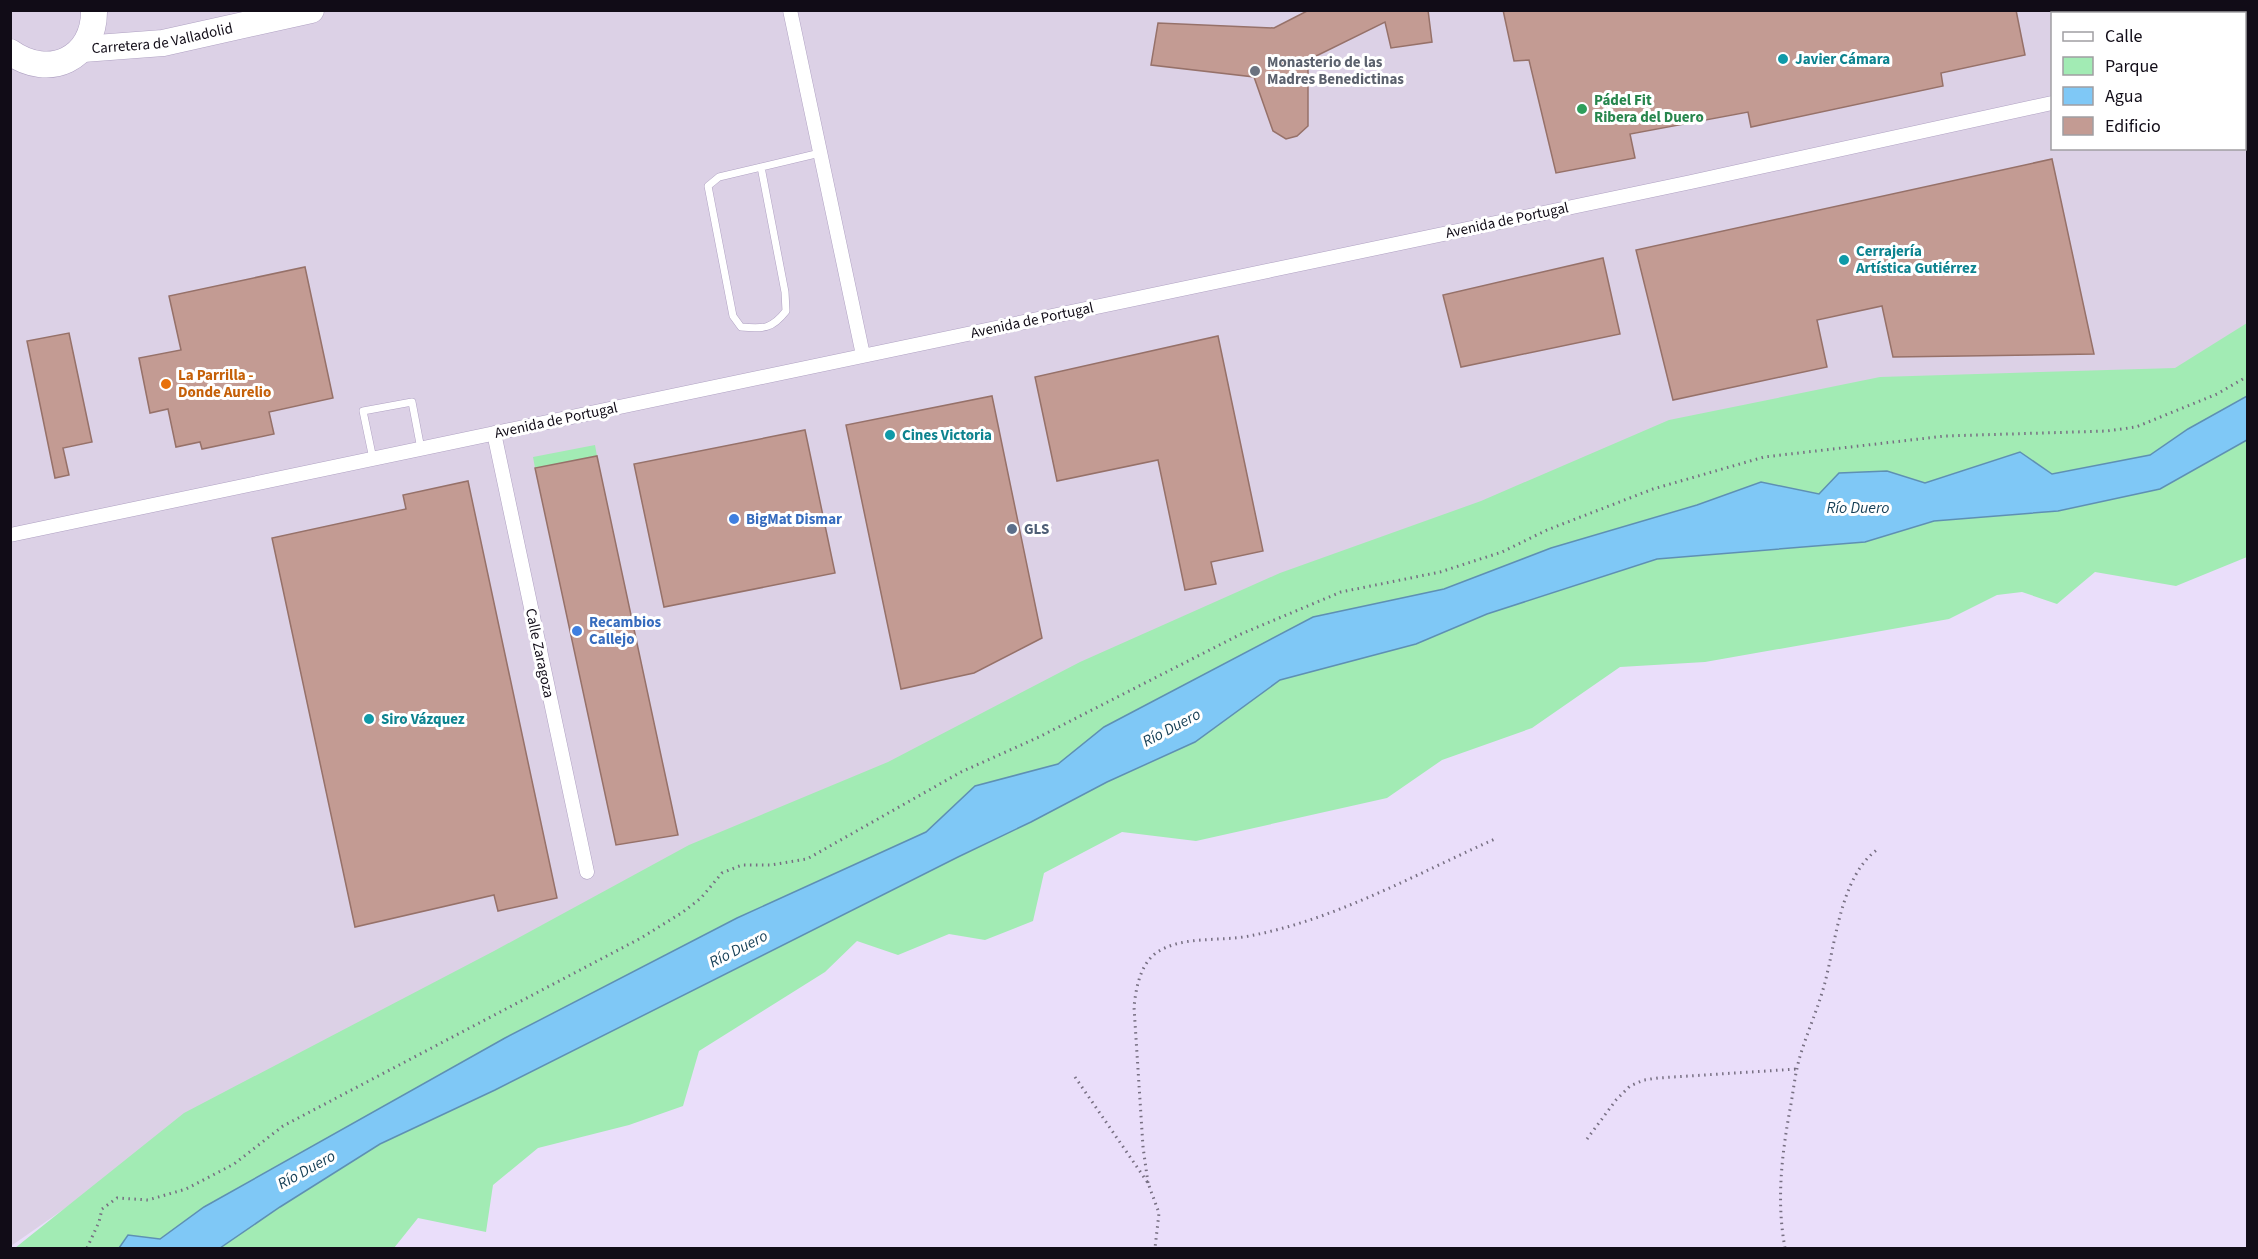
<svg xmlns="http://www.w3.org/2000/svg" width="2258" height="1259" font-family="'Source Sans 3',sans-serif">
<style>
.industrial{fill:#dcd1e6;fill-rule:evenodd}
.green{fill:#a2ebb4}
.water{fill:#7fc8f6;stroke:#5e90b3;stroke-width:1.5}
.building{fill:#c39b93;stroke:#967169;stroke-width:1.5}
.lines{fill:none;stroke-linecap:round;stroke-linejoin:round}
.lane-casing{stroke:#afa1c2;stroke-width:8}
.street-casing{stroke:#afa1c2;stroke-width:15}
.highway-casing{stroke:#afa1c2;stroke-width:27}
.path{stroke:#776f82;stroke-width:3;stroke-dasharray:1.5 4.5;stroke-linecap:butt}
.lane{stroke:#fff;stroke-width:7}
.street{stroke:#fff;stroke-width:14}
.highway{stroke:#fff;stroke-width:26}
.culture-dot{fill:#0f9aa8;stroke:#fff;stroke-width:2}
.worship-dot{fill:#6b7280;stroke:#fff;stroke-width:2}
.leisure-dot{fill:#2e9e5b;stroke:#fff;stroke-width:2}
.food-dot{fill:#e8710a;stroke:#fff;stroke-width:2}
.shop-dot{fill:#3f7fe0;stroke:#fff;stroke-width:2}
.service-dot{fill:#5c6f8a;stroke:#fff;stroke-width:2}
.labels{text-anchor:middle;stroke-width:6;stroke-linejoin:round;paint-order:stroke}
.street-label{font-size:15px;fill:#110c17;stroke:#fff}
.culture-label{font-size:15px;font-weight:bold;fill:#0d838f;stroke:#fff;text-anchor:start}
.worship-label{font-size:15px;font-weight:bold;fill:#5b616d;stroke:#fff;text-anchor:start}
.leisure-label{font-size:15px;font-weight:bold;fill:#27864d;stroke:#fff;text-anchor:start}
.food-label{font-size:15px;font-weight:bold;fill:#c56008;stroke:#fff;text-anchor:start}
.shop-label{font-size:15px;font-weight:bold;fill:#366cbe;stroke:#fff;text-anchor:start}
.service-label{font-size:15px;font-weight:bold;fill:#4e5e75;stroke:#fff;text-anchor:start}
.water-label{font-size:16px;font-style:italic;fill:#153f56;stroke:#fff}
</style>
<rect width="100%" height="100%" fill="#eadefa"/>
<!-- industrial -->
<path class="industrial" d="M11,11H2247V348L127,1165L11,1246ZM2052,14H2244V148H2052Z"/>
<!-- green -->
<path class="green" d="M2247,323V396L2188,429L2150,455L2052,474L2020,452L1925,483L1887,471L1819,494L1761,482L1697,505L1551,548L1444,589L1313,617L1104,727L1058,764L975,786L926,832L737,918L505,1038L204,1207L160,1240L128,1235L119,1248H15L184,1113L494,951L689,845L888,762L1080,662L1280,573L1481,501L1669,420L1880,377L2175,368Z
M2247,440V557L2176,586L2095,572L2057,604L2022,592L1997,595L1949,619L1705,662L1620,667L1532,728L1442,760L1387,798L1196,841L1122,832L1044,873L1033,921L985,940L949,934L898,955L857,941L825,972L699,1051L683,1106L629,1125L538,1148L493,1185L486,1232L418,1218L394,1248H220L280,1207L380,1144L495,1090L958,857L1031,822L1107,782L1195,742L1280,680L1416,644L1487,614L1657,559L1865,542L1934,521L2058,511L2160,489Z
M595,445L597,456L535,468L533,457Z"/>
<!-- water -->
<path class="water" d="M2247,396V440L2160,489L2058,511L1934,521L1865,542L1657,559L1487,614L1416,644L1280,680L1195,742L1107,782L1031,822L958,857L495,1090L380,1144L280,1207L220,1248H119L128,1235L160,1239L204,1207L505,1038L737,918L926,832L975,786L1058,764L1104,727L1313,617L1444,589L1551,548L1697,505L1761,482L1819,494L1839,473L1887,471L1925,483L2020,452L2052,474L2150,455L2188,429Z"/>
<!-- building -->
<path class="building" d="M1309,10H1428L1432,42L1391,48L1385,22L1308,60V126L1297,136L1286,139L1273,131L1254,77L1151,65L1158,23L1274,28Z
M1503,10H2016L2025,55L1941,73L1943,86L1751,127L1748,112L1630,134L1635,158L1556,173L1529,60L1514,61Z
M2052,159L2094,354L1893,357L1882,306L1817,320L1827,367L1673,400L1636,250Z
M1603,258L1620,334L1461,367L1443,295Z
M305,267L333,398L269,412L274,434L202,449L200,442L176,447L168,409L150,413L139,358L181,350L169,296Z
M69,333L92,442L63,448L69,475L55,478L27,341Z
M1218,336L1263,551L1211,562L1216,584L1185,590L1158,460L1057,481L1035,377Z
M992,396L1042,638L974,673L901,689L846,425Z
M805,430L835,573L664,607L634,464Z
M597,456L678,835L616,845L535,468Z
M468,481L557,898L498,911L494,895L355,927L272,538L406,509L403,495Z"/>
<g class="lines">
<!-- lane casing -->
<g class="lane-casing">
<path id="lane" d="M2122,10L2128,14
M761,167L785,292L786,311C772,329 764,329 741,327L733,316L708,186L719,177L820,153
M373,459L363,411L412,402L421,449"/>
</g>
<!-- street casing -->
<g class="street-casing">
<path id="street" d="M790,10L863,355
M2073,10L2074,14
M2244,63H2248
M494,433L587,872
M10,535L1691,182L2052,103"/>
</g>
<!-- highway casing -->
<g class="highway-casing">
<g id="highway">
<path id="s1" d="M83,49L163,43L311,10"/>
<path d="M10,52C49,80 95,59 94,10"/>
</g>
</g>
<!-- path -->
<path class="path" d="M1075,1077L1148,1183L1159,1213L1155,1248
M1587,1139L1616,1100L1630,1086L1644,1080L1658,1078L1797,1069
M1148,1183L1143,1147L1134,1007C1136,988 1140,965 1156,953C1182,935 1220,942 1249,936C1335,920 1416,874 1495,839
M87,1248L99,1222L102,1209L117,1198L148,1200L186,1189L234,1164L283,1126L641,938L683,912L701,898L722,873L742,865H771L807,859L961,772L1039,737L1241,634L1341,592L1440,572L1502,552L1547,530L1653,489L1764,457L1945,436L2107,431L2136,427L2217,394L2248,376
M1785,1248C1776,1200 1782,1152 1791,1104C1794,1086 1796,1067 1802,1050C1809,1028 1818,1008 1824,986C1836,943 1840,876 1878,849"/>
<!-- lane -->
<use href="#lane" class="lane"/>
<!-- street -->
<use href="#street" class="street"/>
<!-- highway -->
<use href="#highway" class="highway"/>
</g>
<!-- markers -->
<g class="culture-dot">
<circle cx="1783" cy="59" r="6"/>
<circle cx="1844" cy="260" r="6"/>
<circle cx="890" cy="435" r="6"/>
<circle cx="369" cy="719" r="6"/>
</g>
<circle class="worship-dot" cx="1255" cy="71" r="6"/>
<circle class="leisure-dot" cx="1582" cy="109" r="6"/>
<circle class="food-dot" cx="166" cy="384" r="6"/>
<g class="shop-dot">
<circle cx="734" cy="519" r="6"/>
<circle cx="577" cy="631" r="6"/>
</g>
<circle class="service-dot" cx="1012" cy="529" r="6"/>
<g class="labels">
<!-- street labels -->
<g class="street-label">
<text dy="5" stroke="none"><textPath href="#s1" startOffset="80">Carretera de Valladolid</textPath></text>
<text transform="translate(1507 220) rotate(-12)" y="5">Avenida de Portugal</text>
<text transform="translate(1032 320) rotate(-12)" y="5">Avenida de Portugal</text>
<text transform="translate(556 420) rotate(-12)" y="5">Avenida de Portugal</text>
<text transform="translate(540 653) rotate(78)" y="5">Calle Zaragoza</text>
</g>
<!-- culture labels -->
<g class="culture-label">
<text x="1795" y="64">Javier Cámara</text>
<text x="1856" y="256">Cerrajería<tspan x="1856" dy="17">Artística Gutiérrez</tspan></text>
<text x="902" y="440">Cines Victoria</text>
<text x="381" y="724">Siro Vázquez</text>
</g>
<!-- worship labels -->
<g class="worship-label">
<text x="1267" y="67">Monasterio de las<tspan x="1267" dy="17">Madres Benedictinas</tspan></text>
</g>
<!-- leisure labels -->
<g class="leisure-label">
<text x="1594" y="105">Pádel Fit<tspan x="1594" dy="17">Ribera del Duero</tspan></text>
</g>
<!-- food labels -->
<g class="food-label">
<text x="178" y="380">La Parrilla -<tspan x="178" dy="17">Donde Aurelio</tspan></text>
</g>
<!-- shop labels -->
<g class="shop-label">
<text x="746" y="524">BigMat Dismar</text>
<text x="589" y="627">Recambios<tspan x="589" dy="17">Callejo</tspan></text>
</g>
<!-- service labels -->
<g class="service-label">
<text x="1024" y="534">GLS</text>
</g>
<!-- water labels -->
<g class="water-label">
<text x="1858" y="513">Río Duero</text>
<text transform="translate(1171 727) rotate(-28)" y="6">Río Duero</text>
<text transform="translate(738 948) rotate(-27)" y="6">Río Duero</text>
<text transform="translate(306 1169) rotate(-29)" y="6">Río Duero</text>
</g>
</g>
<!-- border -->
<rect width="2258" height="1259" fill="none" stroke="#110c17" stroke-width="24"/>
<!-- legend -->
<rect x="2051" y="12" width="195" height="138" fill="#ffffff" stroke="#a09ea2" stroke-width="1.5"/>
<rect x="2063" y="32" width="30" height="9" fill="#ffffff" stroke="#a09ea2" stroke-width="1.5"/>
<text x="2105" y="42" font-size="18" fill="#110c17">Calle</text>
<rect x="2063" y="57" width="30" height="18" fill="#a2ebb4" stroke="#a09ea2" stroke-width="1.5"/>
<text x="2105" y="72" font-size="18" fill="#110c17">Parque</text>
<rect x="2063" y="87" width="30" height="18" fill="#7fc8f6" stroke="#a09ea2" stroke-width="1.5"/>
<text x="2105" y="102" font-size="18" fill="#110c17">Agua</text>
<rect x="2063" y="117" width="30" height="18" fill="#c39b93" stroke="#a09ea2" stroke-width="1.5"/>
<text x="2105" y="132" font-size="18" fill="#110c17">Edificio</text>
</svg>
